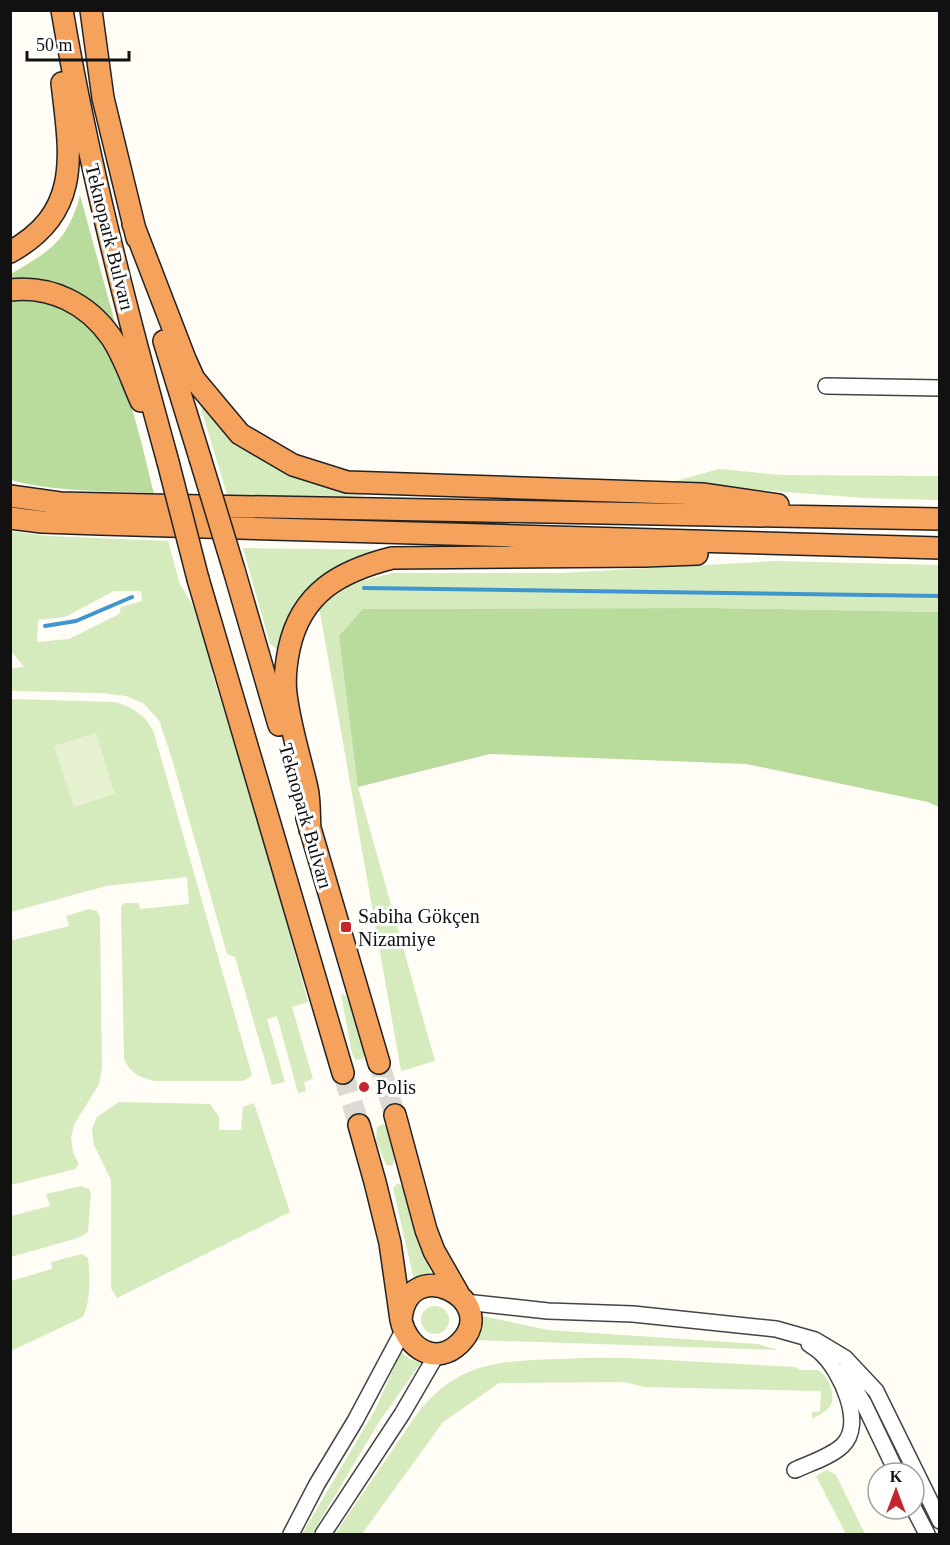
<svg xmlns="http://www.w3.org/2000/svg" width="950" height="1545" font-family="'Times New Roman',serif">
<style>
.green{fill:#d5ebbd;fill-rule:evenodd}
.forest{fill:#b9dc9c}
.pitch{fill:#e6f2cf}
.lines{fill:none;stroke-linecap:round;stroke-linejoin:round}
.stream{stroke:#3f96cf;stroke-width:4}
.highway-tunnel{stroke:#dbdad3;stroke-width:21;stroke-dasharray:21 10;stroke-linecap:butt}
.minor-casing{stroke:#444;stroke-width:18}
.highway-casing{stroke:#222;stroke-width:24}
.minor{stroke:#fff;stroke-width:15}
.highway{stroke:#f5a25d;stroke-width:21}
.highway-bridge-casing{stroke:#222;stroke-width:24;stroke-linecap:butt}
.highway-bridge{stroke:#f5a25d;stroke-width:21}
.poi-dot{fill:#c4262e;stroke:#fff;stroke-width:2}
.labels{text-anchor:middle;stroke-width:6;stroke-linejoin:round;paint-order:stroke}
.street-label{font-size:20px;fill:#111;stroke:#fff}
.poi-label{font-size:20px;fill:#111;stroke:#fff;text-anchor:start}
</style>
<rect width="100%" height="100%" fill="#fffdf5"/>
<!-- green -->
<path class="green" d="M207,404L273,464L308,481L366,496L229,501L201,408Z
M719,469L781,475L939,476V500L865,498L668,483Z
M11,531L48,536L168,541L180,584L193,606L213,668L212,673L263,835L308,1002L292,1007L313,1079L304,1082L306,1091L298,1093L277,1016L267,1019L285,1082L272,1085L235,957L227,954L172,759L159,720L143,703L126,696L100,693L11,691L10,668L24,667L11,651ZM114,591H141L142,601L121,607L119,614L69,639L37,642L38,620L65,617Z
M243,548L399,550C360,558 326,565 300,599C293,610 285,639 280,652L270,644Z
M776,561L939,565V612L714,608L363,609L358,787L435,1061L401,1071L319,607L354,583L392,573H560Z
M11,699L115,702C132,707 144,714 153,730L252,1075L248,1079L242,1081H155C140,1078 130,1073 124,1059L121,907L124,903H139L140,909L189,904L187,877L106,886L11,912Z
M89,909L97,911L100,917L102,1067L99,1084L74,1125L71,1138L73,1152L79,1164L75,1169L11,1185V931L13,940L69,926L66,916Z
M341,994L346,996L366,1050L363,1059L356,1060L352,1054Z
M119,1102L210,1104L219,1117V1130H241L243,1107L254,1103L290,1212L117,1298L111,1288V1180L94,1145L92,1129L97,1117Z
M383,1124L388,1127C391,1139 398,1156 392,1166L386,1165L376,1140L377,1127Z
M398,1183L402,1186L431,1273L414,1280L393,1188Z
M81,1186L89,1189L91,1194L88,1232L78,1238L11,1257V1216L50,1206L46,1194Z
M82,1254L88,1258C90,1276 91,1300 83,1317L11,1351V1281L52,1269L51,1262Z
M421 1320a14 14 0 1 1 28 0a14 14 0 1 1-28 0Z
M478,1315L548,1330L758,1344L778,1350L474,1340Z
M401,1352L410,1359L421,1363L379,1422L312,1534H302L375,1410Z
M581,1358H628L795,1367L800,1370H818C824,1374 828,1379 830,1385C837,1405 829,1410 812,1419V1412L820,1411L821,1391L644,1387L624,1382L499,1383L443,1422L362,1534H335L417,1414C463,1354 513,1362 581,1358Z
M827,1470L836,1475L865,1534H846L816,1476Z"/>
<!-- forest -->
<path class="forest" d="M80,195L117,330L11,286V274C50,251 68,241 80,195Z
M15,301C38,301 60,304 80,318C124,349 141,443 154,493C110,491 52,492 11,480L10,302Z
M714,608L939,612V807L928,802L746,764L490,754L358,787L339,636L363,609Z"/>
<!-- pitch -->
<path class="pitch" d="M96,733L115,794L74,807L54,746Z"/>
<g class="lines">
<!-- stream -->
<path class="stream" d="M364,588L940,596
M45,626L76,621L132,597"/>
<!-- highway-tunnel -->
<path class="highway-tunnel" d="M379,1063L395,1115
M343,1073L359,1125"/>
<!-- minor casing -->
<g class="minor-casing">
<path id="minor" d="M826,386L940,388
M465,1302L548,1311L633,1314L776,1329L815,1340L845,1358L876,1391L940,1521
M844,1371L864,1404L897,1473
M795,1470C810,1463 830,1457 842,1446C866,1424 840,1370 821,1353C817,1349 813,1347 809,1344
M914,1509L927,1534
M291,1534L317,1484L355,1421L403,1331
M323,1534L402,1414L437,1354"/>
</g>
<!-- highway casing -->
<g class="highway-casing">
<path id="highway" d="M62,10C88,163 127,313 168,462
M91,10L103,98L137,238
M133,224L185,359L194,379L240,434L293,465L347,482L702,494L778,505
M10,252C83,212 70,153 62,83
M10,290C51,285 88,304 111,337C124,356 132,381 141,401
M164,341L200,458
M10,496L60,503L149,505L940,519
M10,518L42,522L100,524L940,548
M234,570L279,725
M198,579L343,1073
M307,818L379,1063
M310,830C309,816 310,801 307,788C300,757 290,727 286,694C284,679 286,664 289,649C301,592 341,571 392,558L645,556L697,554
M395,1115L426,1230L434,1251L458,1293
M359,1125L375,1182L390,1243L401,1320C407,1348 436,1367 460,1343C503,1300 407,1251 401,1320"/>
</g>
<!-- minor -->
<use href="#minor" class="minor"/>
<!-- highway -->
<use href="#highway" class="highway"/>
<!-- highway-bridge casing -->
<g class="highway-bridge-casing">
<path id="highway-bridge" d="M200,458L234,570
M168,462L198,579"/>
</g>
<!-- highway-bridge -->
<use href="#highway-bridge" class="highway-bridge"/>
</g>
<!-- markers -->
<g class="poi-dot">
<rect x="340" y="921" width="12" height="12" rx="3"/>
<circle cx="364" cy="1087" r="6"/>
</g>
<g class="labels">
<!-- street labels -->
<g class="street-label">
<text transform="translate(110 237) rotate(76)" y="7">Teknopark Bulvarı</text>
<text transform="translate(306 816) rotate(74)" y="7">Teknopark Bulvarı</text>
</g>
<!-- poi labels -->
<g class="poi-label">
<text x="358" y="923">Sabiha Gökçen<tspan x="358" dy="23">Nizamiye</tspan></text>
<text x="376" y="1094">Polis</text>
</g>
</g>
<!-- border -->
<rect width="950" height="1545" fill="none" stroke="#111111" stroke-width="24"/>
<!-- north arrow -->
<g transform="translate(896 1491)"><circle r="28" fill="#ffffff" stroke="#a0a0a0" stroke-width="1.5"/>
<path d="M0-4.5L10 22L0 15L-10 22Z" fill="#c4262e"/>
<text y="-9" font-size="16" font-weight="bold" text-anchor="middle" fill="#111111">K</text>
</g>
<!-- scale -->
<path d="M27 51v9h102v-9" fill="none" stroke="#111111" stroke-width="3"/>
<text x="36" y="51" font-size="18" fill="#111111" stroke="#ffffff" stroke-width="4.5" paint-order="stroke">50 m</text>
</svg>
